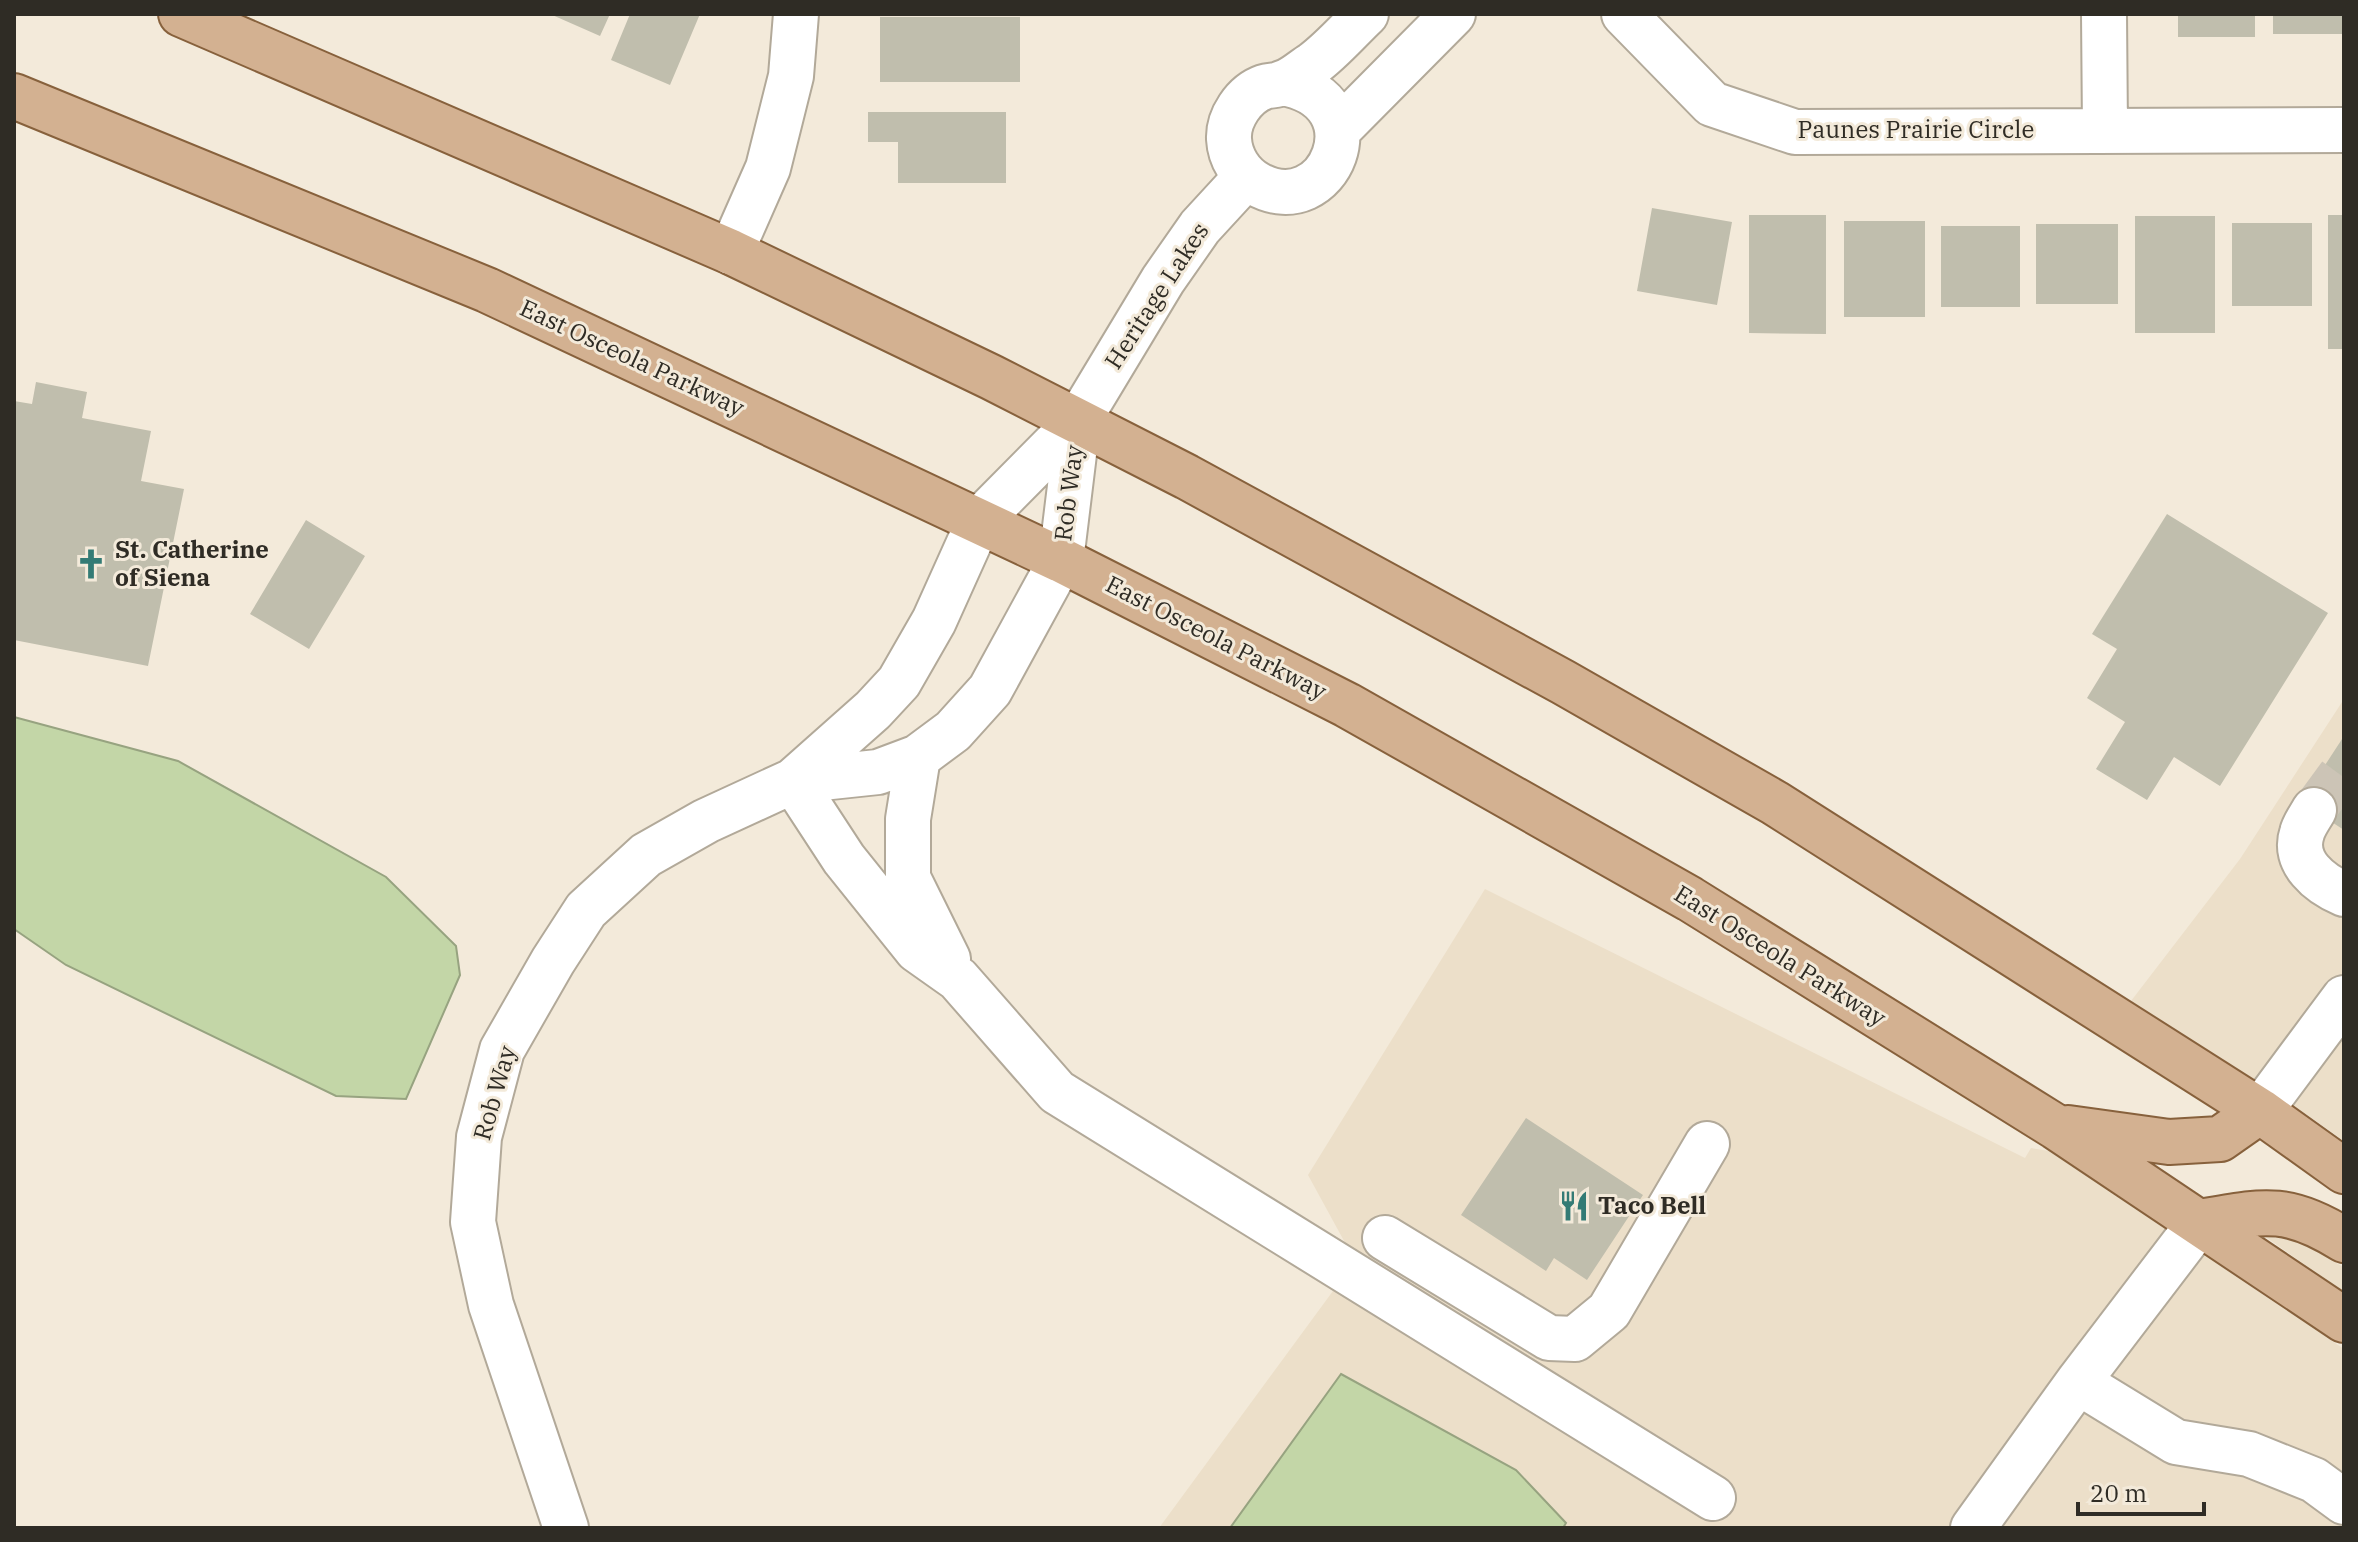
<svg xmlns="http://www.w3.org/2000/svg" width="2358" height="1542" font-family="'IBM Plex Serif',serif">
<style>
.built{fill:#ecdfc9}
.water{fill:#c3d6a7;stroke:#97a380;stroke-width:2}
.building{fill:#c0bead}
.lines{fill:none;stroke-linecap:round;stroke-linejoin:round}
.minor-tunnel{stroke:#ccc4b6;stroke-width:44;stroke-dasharray:44 22;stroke-linecap:butt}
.minor-casing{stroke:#b2a999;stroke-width:48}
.major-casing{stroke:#87613c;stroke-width:48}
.minor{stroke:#fff;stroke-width:44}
.major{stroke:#d3b191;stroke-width:44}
.labels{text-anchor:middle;stroke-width:6;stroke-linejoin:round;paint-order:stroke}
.street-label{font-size:24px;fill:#2f2c25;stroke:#f3eada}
.poi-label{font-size:24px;font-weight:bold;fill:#2f2c25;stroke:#f3eada;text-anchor:start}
</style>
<rect width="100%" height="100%" fill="#f3eada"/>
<!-- built -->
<path class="built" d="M2344,699V1141L2276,1093L2131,1001L2240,859Z
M1485,889L2025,1158L2031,1148L2049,1151L2344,1349V1528H1563L1566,1523L1341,1374L1230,1528H1159L1355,1261L1308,1175Z
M2264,1236L2298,1241L2331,1259L2344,1268V1292Z"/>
<!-- water -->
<path class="water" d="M14,717L178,761L386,877L456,946L460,975L406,1099L336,1096L66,965L14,929Z
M1341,1374L1516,1470L1566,1523L1563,1528H1230Z"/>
<!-- building -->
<path class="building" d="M550,14H610L600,36Z
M630,14H700L670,85L611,60Z
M2178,14H2255V37H2178Z
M2273,14H2344V34H2273Z
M880,17H1020V82H880Z
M868,112H1006V183H898V142H868Z
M1652,208L1732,222L1717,305L1637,291Z
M1749,215H1826V334L1749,333Z
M2328,215H2344V349H2328Z
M2135,216H2215V333H2135Z
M1844,221H1925V317H1844Z
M2232,223H2312V306H2232Z
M2036,224H2118V304H2036Z
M1941,226H2020V307H1941Z
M36,382L87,392L82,418L151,431L141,481L184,489L148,666L14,640V401L32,404Z
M2167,514L2328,613L2220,786L2174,757L2147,800L2096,769L2125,722L2087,698L2117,649L2092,634Z
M306,520L365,556L309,649L250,614Z
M2344,736V830L2301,802Z
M1526,1118L1643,1195L1587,1280L1554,1258L1546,1271L1461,1215Z"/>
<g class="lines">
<!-- minor-tunnel -->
<path class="minor-tunnel" d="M2314,810L2344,769"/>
<!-- minor casing -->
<g class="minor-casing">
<path id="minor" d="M1624,14L1712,104L1795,132L2344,130
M2104,14L2105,130
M1283,83C1382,101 1329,224 1257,184C1241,175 1230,158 1229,139C1228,118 1244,94 1264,87C1270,85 1276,86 1282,83C1293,80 1303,70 1313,64C1332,50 1349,30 1366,14
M1338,130L1453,14
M731,252L768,168L791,76L796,14
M918,757L908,819V878L948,959
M793,781L844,859L917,950L958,979L1057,1092L1713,1498
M793,781L878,772L918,757L953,731L990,690L1061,560L1078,421
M2314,810C2310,817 2304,825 2302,833C2292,862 2320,884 2344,894
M2260,1111L2344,998
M1385,1238L1549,1338L1575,1339L1609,1311L1707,1144
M2078,1382L2176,1442L2249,1454L2314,1480L2344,1502
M566,1528L491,1305L473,1222L479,1137L502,1050L553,961L586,910L646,855L706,821L793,781L873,710L899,682L934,621L979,521L1078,421L1163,280L1200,227L1246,177
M1973,1528L2078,1382L2200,1222"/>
</g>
<!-- major casing -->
<g class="major-casing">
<path id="major" d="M181,14L731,252L991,377L1187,477L1563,682L1775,803L2260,1111L2344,1171
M14,96L487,290L1061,560L1347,705L1690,899L2056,1127L2344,1320
M2068,1128L2169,1142L2220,1139L2260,1111
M2200,1222C2263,1211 2287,1204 2344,1240"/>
</g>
<!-- minor -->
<use href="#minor" class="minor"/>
<!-- major -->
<use href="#major" class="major"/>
</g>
<!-- icons -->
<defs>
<g id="church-bare" transform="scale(2.4)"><path d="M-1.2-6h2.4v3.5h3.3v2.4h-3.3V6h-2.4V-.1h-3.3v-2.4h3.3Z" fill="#337b75" stroke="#f3eada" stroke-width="2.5" paint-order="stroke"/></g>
<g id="restaurant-bare" transform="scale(2.4)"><path d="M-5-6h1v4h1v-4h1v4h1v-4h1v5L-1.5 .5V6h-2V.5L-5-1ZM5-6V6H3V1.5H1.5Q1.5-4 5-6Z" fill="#337b75" stroke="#f3eada" stroke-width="2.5" paint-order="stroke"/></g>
</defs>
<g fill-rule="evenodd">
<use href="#church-bare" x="91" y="564"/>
<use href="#restaurant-bare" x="1574" y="1206"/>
</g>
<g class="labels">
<!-- street labels -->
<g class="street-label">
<text x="1916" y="138">Paunes Prairie Circle</text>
<text transform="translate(1157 296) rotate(-57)" y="8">Heritage Lakes</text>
<text transform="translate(632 358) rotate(25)" y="8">East Osceola Parkway</text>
<text transform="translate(1069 493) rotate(-83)" y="8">Rob Way</text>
<text transform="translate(1216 638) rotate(27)" y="8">East Osceola Parkway</text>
<text transform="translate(1780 956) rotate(32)" y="8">East Osceola Parkway</text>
<text transform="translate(495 1093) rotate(-74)" y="8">Rob Way</text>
</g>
<!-- poi labels -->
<g class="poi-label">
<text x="115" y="558">St. Catherine<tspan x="115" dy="28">of Siena</tspan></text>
<text x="1598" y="1214">Taco Bell</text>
</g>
</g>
<!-- border -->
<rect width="2358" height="1542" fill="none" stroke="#2f2c25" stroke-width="32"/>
<!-- scale -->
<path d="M2078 1502v12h126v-12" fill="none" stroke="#2f2c25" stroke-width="4"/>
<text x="2090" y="1502" font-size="24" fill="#2f2c25" stroke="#f3eada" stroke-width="6" paint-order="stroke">20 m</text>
</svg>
